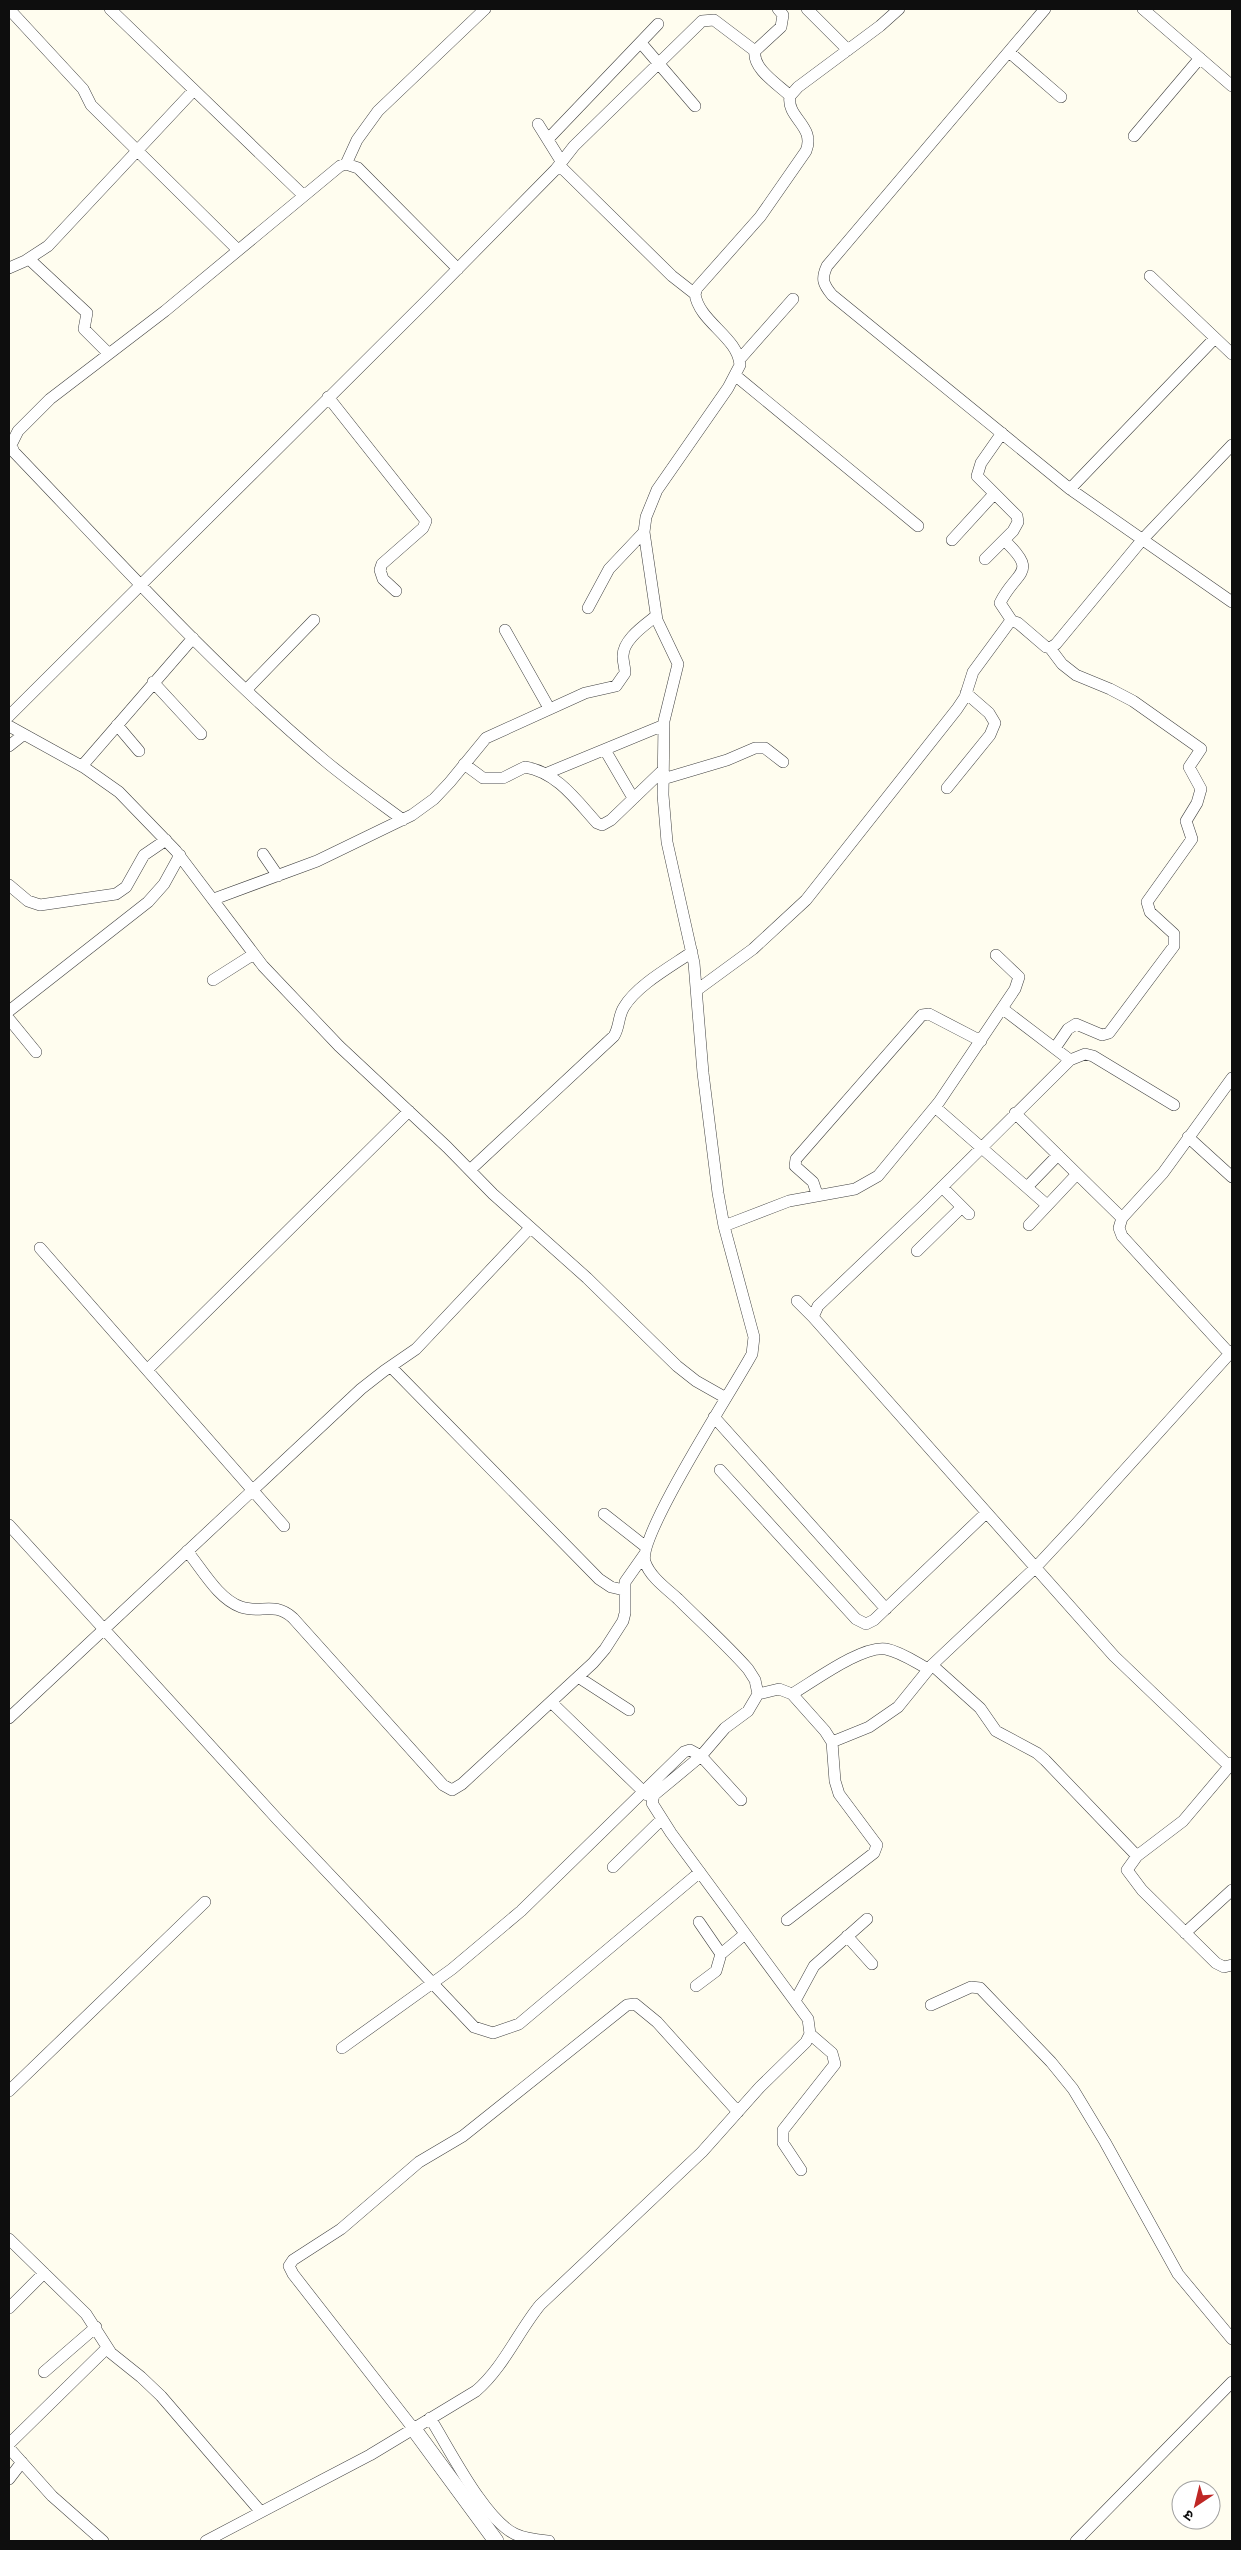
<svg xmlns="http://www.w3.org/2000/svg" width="1241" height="2550" font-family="'IBM Plex Serif','Noto Sans Devanagari',serif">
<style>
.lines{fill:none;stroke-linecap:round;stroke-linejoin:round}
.minor-casing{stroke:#414141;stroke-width:12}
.tertiary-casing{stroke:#414141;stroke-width:16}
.minor{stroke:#fff;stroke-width:11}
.tertiary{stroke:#fff;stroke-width:15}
</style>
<rect width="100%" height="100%" fill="#fffdef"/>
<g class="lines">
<!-- minor casing -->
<g class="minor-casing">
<path id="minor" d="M9,9L83,89L91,105L238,250
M110,9L303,195
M778,9L783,15L781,27L755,51C752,69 779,85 790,96
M807,9L848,50
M1045,9L827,266C821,279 823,284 832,295L1070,489L1232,602
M1143,9L1232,86
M641,43L695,106
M1009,52L1061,97
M538,124L561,161
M1134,136L1200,58
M550,137L658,24
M346,164L357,140L378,111L485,9
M556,169L574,146L702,21L714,20L755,51
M29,259L87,313L84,329L108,353
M9,268L25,261L48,246L194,90
M1150,276L1232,354
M739,360L793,299
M736,376L918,526
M328,397L426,521L423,528L382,564L380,570L383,579L396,591
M1070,489L1215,338
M952,540L994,494
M1004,540C1040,574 1016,570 1000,603L1012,621
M985,559L1013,531L1018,522L1017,516L977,476L981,463L1002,433
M588,608L609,569L644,532
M505,630L549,708
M1050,648L1062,664L1076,675L1110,689L1133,701L1201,749L1189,767L1201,789L1197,803L1186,821L1192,839L1147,902L1150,912L1174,934V946L1109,1033L1102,1035L1076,1024L1068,1029L1055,1048
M153,682L201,734
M247,689L314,620
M9,716L425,302L556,169H563L672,276L695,294
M117,725L139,751
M9,726L85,768L119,792L176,851L263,966L339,1046L447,1147L493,1194L587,1278L677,1366L696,1381L726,1398
M9,746L23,735
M605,750L633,798
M464,764L483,778H503L525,767C557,772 577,801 597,823L602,825L611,820L663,770
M82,766L193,638
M545,774L664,725
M663,779L727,760L755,748H765L783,762
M947,788L990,735L995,723L989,713L966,693
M403,820C376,800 349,781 324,760C212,666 115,557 14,452L11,445L18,431L50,399L165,311L340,166L346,164L358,168L458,269
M263,854L278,876
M9,885L28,901L40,905L116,894L126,887L144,855L166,840
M214,899L317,861L412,815L434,799L450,782L486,738L585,693L616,686L625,673C625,667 623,662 623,657C622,640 645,625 656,616
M213,980L254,954
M697,990L753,949L806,900L957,709L965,697L973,672L1009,623L1012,621L1018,623L1046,647L1050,648L1056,644L1142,540L1232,445
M1003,1009L1070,1060
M9,1011L148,902L164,884L180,855
M9,1019L36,1052
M1174,1105L1093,1056L1085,1054L1070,1060L923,1206L818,1306L813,1317L1114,1656L1229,1766
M935,1107L1047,1205
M1015,1113L1122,1218
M1188,1137L1232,1177
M470,1170L614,1036C620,1026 618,1016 624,1007C637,985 672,966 692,952
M942,1187L969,1214
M1027,1187L1058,1155
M817,1194L813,1182L795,1166L796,1159L922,1015L929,1014L981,1041
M1029,1225L1077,1174
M724,1226L789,1201L855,1189L878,1176L939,1102L1015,989L1019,977L996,955
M40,1248L284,1526
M917,1251L962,1207
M797,1301L813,1317
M1230,1354L1122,1236L1119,1228L1122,1218L1163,1173L1232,1078
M391,1367L599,1579L611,1587L624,1590
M148,1369L409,1111
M714,1417L886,1609
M720,1470L856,1619L866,1624L874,1620L986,1513
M604,1514L646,1547
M9,1525L278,1820L474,2027L493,2033L519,2024L700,1872
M187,1551C202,1569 218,1599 241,1607C261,1614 274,1601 293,1618L443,1785L452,1790L462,1784L593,1663L605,1649L623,1621L625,1613V1582L644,1555
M932,1665L980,1708L996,1731L1037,1753L1045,1760L1137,1856
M578,1677L629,1710
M758,1694L779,1689L792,1694L825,1731L832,1742L835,1781L839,1794L877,1845L874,1853L787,1920
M792,1694C813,1682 862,1645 886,1649C901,1652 915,1662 928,1669
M551,1702L647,1795
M9,1718L361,1389L384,1371L416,1349L530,1228
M832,1742L869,1727L898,1707L932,1665L1035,1568L1076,1524L1232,1351
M1232,1763L1183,1821L1137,1856L1127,1870L1142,1890L1216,1963L1224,1967L1232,1965
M613,1867L662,1819
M699,1922L721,1954
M1185,1933L1232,1890
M847,1936L872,1964
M696,1986L716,1971L721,1954L745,1934
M795,2001L814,1966L867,1919
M931,2005L971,1987L980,1988L1051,2062L1073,2089L1105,2142L1178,2274L1232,2339
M342,2048L452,1969L521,1911L684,1752L690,1750L701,1756L741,1800
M9,2091L205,1902
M801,2170L783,2143V2130L835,2064L832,2053L810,2034
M9,2239L86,2314L111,2353L141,2377L161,2396L260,2511
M9,2308L44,2273
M44,2372L96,2327
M430,2418C449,2448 484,2519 515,2534C525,2539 538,2540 549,2541
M413,2428L293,2274L289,2266L293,2260L341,2229L419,2162L463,2136L627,2005L635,2004L657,2022L738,2112
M9,2444L107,2348
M9,2448L52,2496L103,2541
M9,2479L22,2462
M206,2541L370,2455L476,2391C503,2368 518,2332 540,2305L702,2152L760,2087L806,2042L810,2034L808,2019L671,1833L652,1803L654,1795L701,1756L725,1728L748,1711L758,1694L755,1680L748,1669C726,1644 701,1622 678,1599C667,1589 650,1577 645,1562C637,1536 735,1386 752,1354L754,1337L724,1226L718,1193L703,1073L694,963L667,842L663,795L664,721L678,664L657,620L644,532L646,517L657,490L728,388L740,365C738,337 699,322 695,294L697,288L760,217L806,151C816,126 786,118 790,96L798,87L880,26L899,9
M1076,2541L1232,2382"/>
</g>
<!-- tertiary casing -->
<g class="tertiary-casing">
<path id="tertiary" d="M413,2428L496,2541"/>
</g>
<!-- minor -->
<use href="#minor" class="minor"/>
<!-- tertiary -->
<use href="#tertiary" class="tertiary"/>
</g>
<!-- border -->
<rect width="1241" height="2550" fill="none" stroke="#0e0e0e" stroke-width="20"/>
<!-- north arrow -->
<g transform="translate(1196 2505) rotate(215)"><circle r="24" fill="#ffffff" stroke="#9f9f9f"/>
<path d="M0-4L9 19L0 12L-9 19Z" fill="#bf2725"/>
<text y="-8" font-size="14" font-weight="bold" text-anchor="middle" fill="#0e0e0e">उ</text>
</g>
</svg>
